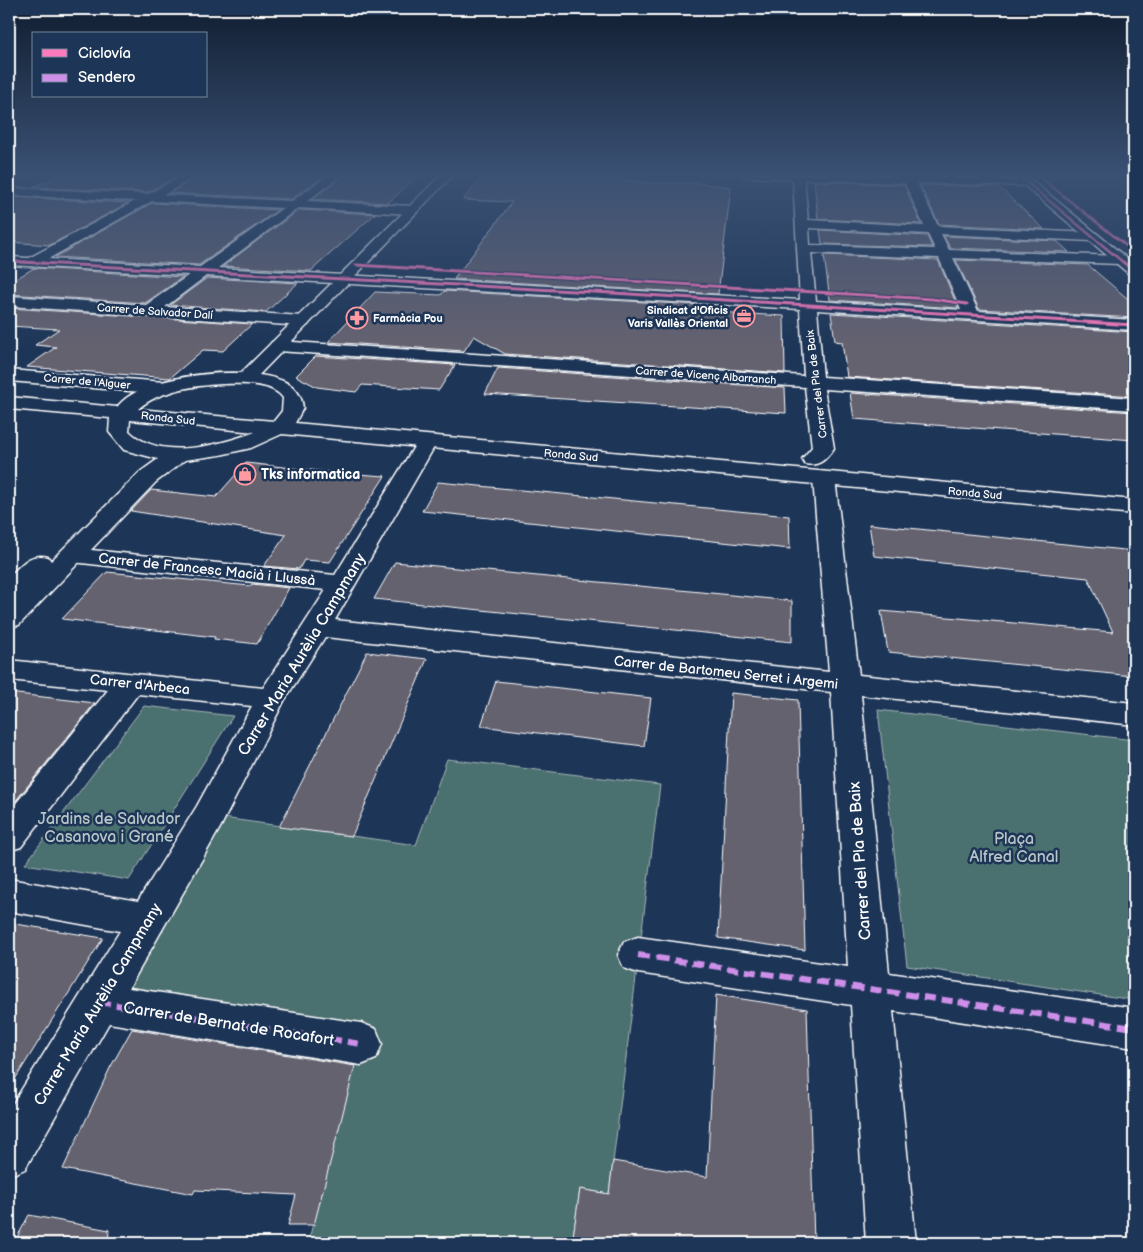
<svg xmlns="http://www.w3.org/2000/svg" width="1143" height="1252" font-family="'Balsamiq Sans',sans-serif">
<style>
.green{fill:#4c6f70;stroke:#a6b7b8}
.building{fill:#656270;stroke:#fff}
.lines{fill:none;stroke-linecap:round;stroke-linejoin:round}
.street-casing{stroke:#fff;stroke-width:3}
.secondary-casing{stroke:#fff;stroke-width:3}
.street{fill:#1d3557;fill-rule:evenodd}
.secondary{fill:#1d3557;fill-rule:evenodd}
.quiet{stroke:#ce8fe9;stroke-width:6;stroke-dasharray:12 6;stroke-linecap:butt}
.cycleway-far1-casing{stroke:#1d3557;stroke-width:4}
.cycleway-casing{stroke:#1d3557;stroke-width:5}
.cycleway-far1{stroke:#fd7abc;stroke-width:2.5}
.cycleway{stroke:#fd7abc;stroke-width:3}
.labels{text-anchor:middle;stroke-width:5;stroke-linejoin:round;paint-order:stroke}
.far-poi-label{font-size:11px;font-weight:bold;fill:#fff;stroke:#1d3557;text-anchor:end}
.far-street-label{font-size:11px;fill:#fff;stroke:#1d3557}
.poi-label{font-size:14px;font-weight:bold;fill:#fff;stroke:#1d3557;text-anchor:start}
.street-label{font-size:14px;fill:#fff;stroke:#1d3557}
.near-street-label{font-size:16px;fill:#fff;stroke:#1d3557}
.near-park-label{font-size:16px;fill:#b7c5c6;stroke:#1d3557}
</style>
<rect width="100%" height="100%" fill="#1d3557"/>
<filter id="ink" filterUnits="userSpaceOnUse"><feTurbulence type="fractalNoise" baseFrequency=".02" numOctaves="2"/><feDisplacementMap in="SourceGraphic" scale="10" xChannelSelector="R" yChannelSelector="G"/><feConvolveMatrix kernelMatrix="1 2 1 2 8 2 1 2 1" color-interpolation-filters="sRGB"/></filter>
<g filter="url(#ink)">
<!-- green -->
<path class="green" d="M144,706L233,716L129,880L25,864Z
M878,710L1134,740V1000L907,966Z
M447,759L660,785L609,1194L580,1189L572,1243H308L365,1024L108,984L209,816L416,845Z"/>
<!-- building -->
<path class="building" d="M63,174H181L148,192L33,187Z
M201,174H327L291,199L170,193Z
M345,174H420L388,203L312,199Z
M484,174H624L623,180L649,183H697L731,187L718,294L454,279L512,202L463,200Z
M915,174H984L988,177Z
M814,181L904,185L921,224L818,219Z
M920,185L999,187L1044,229L939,224Z
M11,197L128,203L50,245L9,242V198Z
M152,203L278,210L199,265L55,257Z
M299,210L375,214L311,271L223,266Z
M820,230L927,236L932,247L822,244Z
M944,236L1057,241L1069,252L950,248Z
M824,255L938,260L958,308L830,300Z
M956,260L1088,265L1134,304V318L979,309Z
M34,268L183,277L145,303L9,294V283Z
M207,278L298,283L266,312L170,305Z
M444,291L717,306L716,312L784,316L785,373L505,354L474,336L464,351L328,342L375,292L441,295Z
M9,308L252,324L223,351L203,350L170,378L27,367L56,347L35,345L59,329L9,326Z
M831,313L1134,332V396L847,377L842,342L835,341Z
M316,356L455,365L439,390L362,385L356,392L317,387L296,376Z
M498,368L785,388L786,413L485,394Z
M850,393L1134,412V440L854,419Z
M246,463L330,472L385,476L330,562L304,560L299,569L264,566L286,535L131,511L151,490L216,497Z
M438,482L789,516L790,549L422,511Z
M869,524L1134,551V680L1133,676L888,652L881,611L1113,632L1088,578L874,556Z
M395,562L792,601V642L374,599Z
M107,572L250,586L252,584L289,588L257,644L214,639L215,637L62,619Z
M367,652L427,659L352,836L279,827Z
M496,681L651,698L644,746L481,726Z
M9,693L95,703L9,809Z
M731,693L798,700L805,950L718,938Z
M9,923L103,938L9,1089Z
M716,995L807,1009L814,1243H572L580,1189L609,1194L613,1161L707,1177Z
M132,1029L355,1066L314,1225H288L296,1195L195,1190L193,1194L63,1169L110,1068Z
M29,1215L109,1230L108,1243H14Z"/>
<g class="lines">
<!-- street casing -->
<g class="street-casing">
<path id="street" d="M185,174H199L164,195L292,201L330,174H343L307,201L412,206L418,210L412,214L298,208L218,268L800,300L793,179L747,177L741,174L902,176L901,174H913L914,176L1029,181L1035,184L1033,186L917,183L938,226L1092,233L1099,237L1092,241L941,234L949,250L1120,256L1127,260L1120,264L953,258L978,311L1134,320V330L817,310L823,377L1134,398V410L824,389L834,448C826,459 820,467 805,464L802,459L812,447L805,387L278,351L272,350L269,346L272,342L278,341L804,376L800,309L206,276L165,307L302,316L308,317L310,321L308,325L302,326L9,306V296L146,305L189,275L9,265V257L29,258L135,201L9,195V188L148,194ZM804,179L905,183L924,226L808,220ZM152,201L283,208L200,267L48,259ZM809,228L928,234L935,249L810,245ZM811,253L939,258L961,310L816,301Z
M9,370L165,382L172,384L174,388L172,392L165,394L9,381Z
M427,436L434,438L437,442L335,620L829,672L813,479L816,474L824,472L832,474L835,479L859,675L1134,703V725L861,695L889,973L1134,1008V1048L893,1011L916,1243H866L851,1005L638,973L624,968L618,955L624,942L638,937L848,967L831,692L325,637L284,701L221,826L129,988L361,1023L376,1029L382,1044L376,1059L361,1065L109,1023L25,1169L9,1176V1110L120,931L9,911V879L138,901L197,806L252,706L138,694L21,847L9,851V812L108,690L9,680V660L263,688L326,590L72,562L63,560L60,555L63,550L72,548L335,575L417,442L420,438Z"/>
</g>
<!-- secondary casing -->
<g class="secondary-casing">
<path id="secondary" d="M442,174H454L259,375C280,378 301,384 303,408L295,423L1134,500V514L282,434L251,448L220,455L185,460L156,482L19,625L9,627V604L15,597L9,599V577C21,565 30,552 48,557L51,561L140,472L158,459L124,450L109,432L110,418L9,409V397L117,407C140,378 207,372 241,373ZM221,384C239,384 271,381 283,398L282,411L274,421L138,409C160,390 193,386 221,384ZM130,420L255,432C219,445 161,462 129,431Z
M1011,174H1024L1134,264V275L1129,274Z"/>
</g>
<!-- street -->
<use href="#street" class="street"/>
<!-- secondary -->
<use href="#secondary" class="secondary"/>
<!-- quiet -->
<path class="quiet" d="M638,955L1134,1028
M98,1002L361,1044"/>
<!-- cycleway-far1 casing -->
<g class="cycleway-far1-casing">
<path id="cycleway-far1" d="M1017,174L1124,263
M1036,174L1134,252
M9,261L44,263"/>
</g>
<!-- cycleway casing -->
<g class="cycleway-casing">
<path id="cycleway" d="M20,262L613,293L1134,325
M1123,262L1134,271
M356,265L932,299L967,304"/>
</g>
<!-- cycleway-far1 -->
<use href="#cycleway-far1" class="cycleway-far1"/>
<!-- cycleway -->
<use href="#cycleway" class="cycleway"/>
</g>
</g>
<!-- sky -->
<linearGradient id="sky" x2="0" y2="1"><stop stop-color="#101d30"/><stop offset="0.5" stop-color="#3a5174"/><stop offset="1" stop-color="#3a5174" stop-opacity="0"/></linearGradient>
<rect width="1143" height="349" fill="url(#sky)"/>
<!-- icons -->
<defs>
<g id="office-ring" transform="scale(1.125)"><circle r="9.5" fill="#1d3557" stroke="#ff9aa2" stroke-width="1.5"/><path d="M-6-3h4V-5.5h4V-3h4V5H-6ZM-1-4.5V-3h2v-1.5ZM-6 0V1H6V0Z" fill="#ff9aa2"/></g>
<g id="pharmacy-ring" transform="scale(1.125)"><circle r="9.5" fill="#1d3557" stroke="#ff9aa2" stroke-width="1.5"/><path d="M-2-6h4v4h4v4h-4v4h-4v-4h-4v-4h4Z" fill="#ff9aa2"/></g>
<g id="shop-ring" transform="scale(1.125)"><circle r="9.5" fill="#1d3557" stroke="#ff9aa2" stroke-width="1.5"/><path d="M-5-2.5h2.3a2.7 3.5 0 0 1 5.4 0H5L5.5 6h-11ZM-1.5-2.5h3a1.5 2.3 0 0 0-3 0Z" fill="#ff9aa2"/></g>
</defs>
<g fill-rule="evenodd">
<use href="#office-ring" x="744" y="316"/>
<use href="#pharmacy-ring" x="357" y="318"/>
<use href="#shop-ring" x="245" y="474"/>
</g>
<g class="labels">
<!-- far-poi labels -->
<g class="far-poi-label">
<text x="728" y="314">Sindicat d'Oficis<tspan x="728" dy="13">Varis Vallès Oriental</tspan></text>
<text x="373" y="322" text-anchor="start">Farmàcia Pou</text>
</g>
<!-- far-street labels -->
<g class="far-street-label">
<text transform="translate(155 311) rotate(4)" y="4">Carrer de Salvador Dalí</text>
<text transform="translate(706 375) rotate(4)" y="4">Carrer de Vicenç Albarranch</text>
<text transform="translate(87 381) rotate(5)" y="4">Carrer de l'Alguer</text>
<text transform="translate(816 384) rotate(-97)" y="4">Carrer del Pla de Baix</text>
<text transform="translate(168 418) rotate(6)" y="4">Ronda Sud</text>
<text transform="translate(571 455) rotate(5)" y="4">Ronda Sud</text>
<text transform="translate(975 493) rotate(5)" y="4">Ronda Sud</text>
</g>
<!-- poi labels -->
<g class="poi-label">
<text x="261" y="479">Tks informatica</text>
</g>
<!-- street labels -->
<g class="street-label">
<text transform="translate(207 569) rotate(6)" y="5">Carrer de Francesc Macià i Llussà</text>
<text transform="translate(726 672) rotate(6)" y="5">Carrer de Bartomeu Serret i Argemi</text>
<text transform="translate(140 684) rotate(6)" y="5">Carrer d'Arbeca</text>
</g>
<!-- near-street labels -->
<g class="near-street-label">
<text transform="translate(301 654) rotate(-59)" y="6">Carrer Maria Aurèlia Campmany</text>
<text transform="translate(859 861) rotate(-94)" y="6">Carrer del Pla de Baix</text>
<text transform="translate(97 1004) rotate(-59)" y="6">Carrer Maria Aurèlia Campmany</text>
<text transform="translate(229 1023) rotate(9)" y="6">Carrer de Bernat de Rocafort</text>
</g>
<!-- near-park labels -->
<g class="near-park-label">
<text x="109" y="824">Jardins de Salvador<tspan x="109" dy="18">Casanova i Grané</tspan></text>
<text x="1014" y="844">Plaça<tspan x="1014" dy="18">Alfred Canal</tspan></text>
</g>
</g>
<!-- margin -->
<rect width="1143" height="1252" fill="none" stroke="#1d3557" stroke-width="30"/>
<rect x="15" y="15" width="1113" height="1222" fill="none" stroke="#fff" stroke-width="2" filter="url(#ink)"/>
<!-- legend -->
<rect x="32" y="32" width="175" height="65" fill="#1d3557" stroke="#77869a"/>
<rect x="42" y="49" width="25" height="8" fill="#fd7abc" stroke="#77869a"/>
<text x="78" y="58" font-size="15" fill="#ffffff">Ciclovía</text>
<rect x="42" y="74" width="25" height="8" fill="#ce8fe9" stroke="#77869a"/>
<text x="78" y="82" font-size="15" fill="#ffffff">Sendero</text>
</svg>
